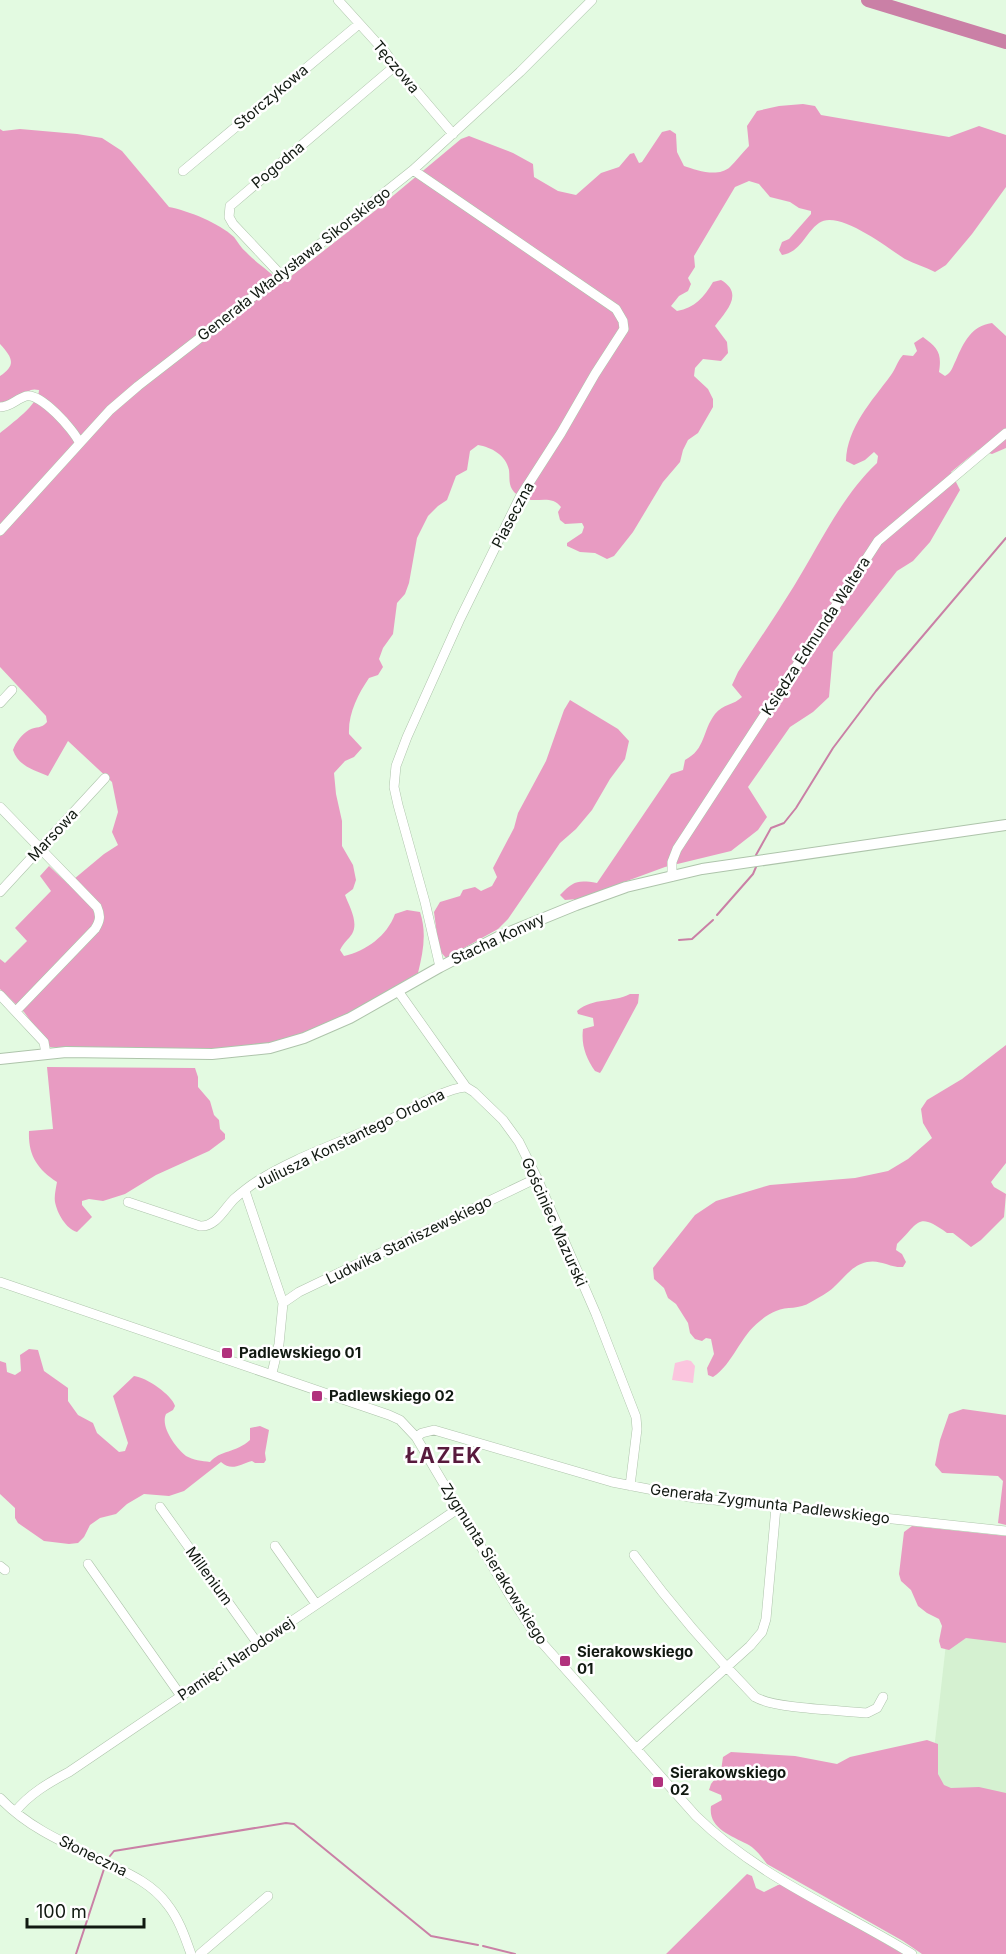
<svg xmlns="http://www.w3.org/2000/svg" width="1006" height="1954" font-family="Inter,sans-serif">
<style>
.built{fill:#d5f1d1}
.green{fill:#fbc5de}
.forest{fill:#e89bc2}
.lines{fill:none;stroke-linecap:round;stroke-linejoin:round}
.stream{stroke:#ca80a6;stroke-width:2}
.river{stroke:#ca80a6;stroke-width:14}
.minor-casing{stroke:#aec4ab;stroke-width:10}
.major-casing{stroke:#aec4ab;stroke-width:12}
.minor{stroke:#fff;stroke-width:9}
.major{stroke:#fff;stroke-width:10}
.poi-dot{fill:#b1317d;stroke:#fff;stroke-width:2}
.labels{text-anchor:middle;stroke-width:5;stroke-linejoin:round;paint-order:stroke}
.street-label{font-size:15px;fill:#111911;stroke:#fff}
.poi-label{font-size:15px;font-weight:bold;fill:#111911;stroke:#fff;text-anchor:start}
.district-label{font-size:21px;font-weight:bold;letter-spacing:1.5px;fill:#581a3d;stroke:#fff}
</style>
<rect width="100%" height="100%" fill="#e3fae1"/>
<!-- built -->
<path class="built" d="M947,1635L1006,1640V1797L929,1794Z"/>
<!-- green -->
<path class="green" d="M687,1360L691,1361L695,1366L693,1383L672,1380L675,1363Z"/>
<!-- forest -->
<path class="forest" d="M803,104L815,106L821,115L949,137L979,126L1006,135V187L972,234L946,265L935,272C925,267 915,264 905,259C888,248 838,209 819,223C805,233 801,252 782,255L779,250L782,242L789,239L811,214V211L799,208L790,202L770,197L759,184L749,181L735,187L694,256L695,267L688,278L691,284L688,291L679,296L671,306L677,311C695,308 704,297 713,282L721,280C745,294 725,312 715,326L727,342L728,353L721,361L703,359L695,368L694,376L708,389L713,399V407L698,433L688,440L683,450L680,462L663,482L633,532L614,556L607,559L595,553L580,552L567,546V543L582,533L584,527L582,523L565,524L560,520L558,512L561,507C549,491 530,509 514,492C508,485 510,478 509,470C506,455 491,447 478,445L470,451L467,470L456,476L447,500L438,506L428,516L417,538L409,583L405,594L397,603L393,634L383,648L379,659L383,667L378,675L369,678C358,694 348,714 349,734L362,748L354,757L345,761L334,773L336,794L342,821V846L353,865L356,880L353,889L345,895C349,906 359,922 352,934C348,940 344,942 340,950L344,956C366,951 387,936 395,914L407,910L420,912C427,933 423,952 418,973L329,1025L285,1040L253,1046L190,1050L50,1047L24,1012L0,989V959L5,963L27,941L15,928L51,891L40,876L49,866L68,884L104,854L118,845L112,832L118,812L112,782L68,741L48,776C34,770 18,766 13,750C16,742 22,734 29,730C37,726 41,729 47,722L46,716L0,667V433C11,424 39,404 39,390C29,388 29,392 21,397C15,400 6,402 0,404V376C17,365 12,357 0,344V129L3,131L20,129L77,134L102,138L122,151L169,207C189,211 219,223 234,237C238,242 241,248 246,252C257,264 271,271 281,284L376,210L461,139L469,136L513,153L533,164L534,177L558,191L576,195L601,173L619,167L630,154L634,153L639,163L642,162L662,132L670,130L676,134L677,152L684,166C696,170 718,178 730,167C736,161 742,153 749,146L747,126L757,111L779,106Z
M992,323L1006,336V448L992,454L978,450L951,472L960,490L930,542L913,561L897,571L833,652L829,697L813,712L790,727L748,787L767,817L758,830L731,851L665,867L578,899L565,900L560,895C574,881 577,880 597,883L671,774L683,770L685,760C706,749 702,731 715,714C723,704 734,705 742,697L732,685L738,672C757,643 776,615 794,586C820,544 841,497 877,463L878,456L874,452L865,460L854,465L846,461C847,427 872,401 891,375C896,368 897,362 903,355L913,356L917,351L914,343L923,337C938,348 942,353 939,372L945,376C952,372 952,368 956,360C964,342 971,326 992,323Z
M570,700L618,729L629,741L625,759L610,779L592,810L576,829L560,843L508,919L498,929L446,958L439,950L434,912L440,902L460,896L463,890L475,887L481,891L492,886L497,877L493,868L514,828L518,813L546,761L564,710Z
M630,994H639L638,1003L602,1070L600,1073L595,1071C586,1058 581,1045 583,1029L594,1026L593,1018L578,1014L577,1011C594,997 613,1003 630,994Z
M1006,1045V1163L991,1182L994,1187L1006,1194L1004,1217L981,1240L971,1247L953,1233H947C917,1211 919,1223 897,1244L896,1250L902,1254L906,1262L903,1267C891,1268 880,1259 867,1262C851,1266 845,1277 834,1287C828,1293 818,1298 811,1302C799,1310 787,1306 776,1311C771,1313 764,1317 760,1321C740,1336 733,1364 713,1377L708,1375L707,1368L714,1354L711,1339L706,1338L702,1341L695,1339L690,1333L688,1323L676,1304L668,1298L664,1288L654,1279L653,1268L695,1215L716,1201L770,1185L855,1178L888,1171L908,1159L932,1138L923,1123L921,1109L927,1100L962,1079Z
M47,1067L195,1068L198,1077V1087L210,1101L214,1115L219,1120L220,1129L225,1134V1139L209,1151L156,1175L125,1194L103,1201L89,1199L82,1201V1205L92,1217L77,1232C66,1229 57,1213 55,1202C54,1196 56,1188 57,1182C37,1169 28,1155 29,1131L53,1129Z
M29,1349L38,1350L44,1371L68,1388V1401L78,1415L93,1423L97,1433L119,1452L125,1451L128,1443L113,1396L134,1376C146,1377 172,1395 175,1406L173,1410L166,1414C160,1427 176,1448 186,1456C193,1460 202,1461 210,1462C220,1450 236,1453 250,1440V1428L260,1426L269,1430L265,1453L266,1460L264,1463H255L252,1461C240,1464 232,1472 221,1462L184,1491L169,1496L144,1494L127,1504L116,1514L100,1518L90,1525L84,1537L78,1543L69,1544L44,1541L18,1523L15,1518V1508L0,1494V1361L6,1363L7,1372L15,1375L21,1371L20,1355Z
M963,1409L1006,1415V1525L998,1523L1003,1481L998,1476L942,1473L935,1465L940,1440L949,1414Z
M912,1526L1006,1536V1643L966,1638L949,1650L941,1648L939,1641L942,1626L939,1619L927,1613L918,1606L911,1590L901,1581L899,1574L904,1532Z
M927,1740L938,1744V1774L944,1785L951,1788L979,1787L1006,1793V1954H922L903,1941L767,1864C761,1856 756,1849 747,1844C730,1835 708,1828 711,1806L722,1800L721,1795L709,1790L711,1784L721,1771L723,1757L731,1752L795,1756L837,1764L850,1757Z
M747,1874L752,1876L756,1888L764,1892L778,1885H785L903,1954H666Z"/>
<g class="lines">
<!-- stream -->
<path class="stream" d="M756,855L771,828L784,823L796,808L833,748L876,691L1006,538
M717,915L753,874L756,867
M679,940L692,939L713,920
M110,1856L114,1851L286,1823L294,1824L431,1936L478,1945
M483,1946L515,1954
M76,1954L104,1869"/>
<!-- river -->
<path class="river" d="M868,0L1006,42"/>
<!-- minor casing -->
<g class="minor-casing">
<path id="minor" d="M338,0L386,53L395,66L453,134
M413,170L616,309L623,321L624,329L595,374L561,433L520,497L460,619L407,737L396,766L394,787L398,805L425,902L440,967
M183,171L359,24
M281,275L233,224L229,217L230,206L395,66
M0,407C11,407 16,399 26,396C40,392 74,430 79,442
M0,531L110,410L138,386L281,275L413,170L520,72L592,0
M0,703L12,690
M0,807L97,907C101,916 100,921 95,929L16,1011
M672,876V862L677,849L878,541L1006,433
M0,892L105,778
M398,991L466,1087L474,1092L503,1120L519,1142L537,1178L596,1314L636,1417L637,1429L630,1486
M0,995L44,1042L46,1054
M245,1191L283,1303L279,1344L272,1373
M128,1202L200,1226C216,1227 224,1209 234,1199C241,1193 248,1187 256,1182C295,1157 340,1143 381,1124C405,1113 442,1089 466,1087
M0,1282L389,1415L400,1420L416,1437L509,1594L536,1636L696,1816C760,1878 837,1908 912,1954
M283,1303L299,1292L537,1178
M416,1437L422,1433L434,1430L612,1482L695,1498L1006,1531
M160,1507L258,1644
M275,1546L316,1604
M634,1555C671,1605 712,1653 755,1697C775,1709 841,1710 867,1713L877,1708L883,1697
M88,1564L181,1696
M0,1566L5,1570
M636,1749L750,1646L762,1632L766,1619L776,1507
M0,1798C30,1830 72,1846 111,1865C132,1875 153,1885 167,1904C179,1919 185,1937 191,1954
M15,1812C29,1794 50,1782 69,1772L459,1508
M200,1954L268,1896"/>
</g>
<!-- major casing -->
<g class="major-casing">
<path id="major" d="M0,1059L66,1052L212,1054L270,1048L304,1038L350,1018L440,967L500,936L576,905L626,887L702,869L1006,825"/>
</g>
<!-- minor -->
<use href="#minor" class="minor"/>
<!-- major -->
<use href="#major" class="major"/>
</g>
<!-- markers -->
<g class="poi-dot">
<rect x="221" y="1347" width="12" height="12" rx="3"/>
<rect x="311" y="1390" width="12" height="12" rx="3"/>
<rect x="559" y="1655" width="12" height="12" rx="3"/>
<rect x="652" y="1776" width="12" height="12" rx="3"/>
</g>
<g class="labels">
<!-- street labels -->
<g class="street-label">
<text transform="translate(396 67) rotate(50)" y="5">Tęczowa</text>
<text transform="translate(271 97) rotate(-40)" y="5">Storczykowa</text>
<text transform="translate(278 165) rotate(-40)" y="5">Pogodna</text>
<text transform="translate(294 264) rotate(-38)" y="5">Generała Władysława Sikorskiego</text>
<text transform="translate(513 515) rotate(-62)" y="5">Piaseczna</text>
<text transform="translate(816 636) rotate(-57)" y="5">Księdza Edmunda Waltera</text>
<text transform="translate(53 835) rotate(-47)" y="5">Marsowa</text>
<text transform="translate(498 939) rotate(-25)" y="5">Stacha Konwy</text>
<text transform="translate(350 1139) rotate(-26)" y="5">Juliusza Konstantego Ordona</text>
<text transform="translate(554 1222) rotate(66)" y="5">Gościniec Mazurski</text>
<text transform="translate(409 1240) rotate(-26)" y="5">Ludwika Staniszewskiego</text>
<text transform="translate(770 1504) rotate(7)" y="5">Generała Zygmunta Padlewskiego</text>
<text transform="translate(494 1564) rotate(58)" y="5">Zygmunta Sierakowskiego</text>
<text transform="translate(209 1576) rotate(54)" y="5">Millenium</text>
<text transform="translate(236 1659) rotate(-34)" y="5">Pamięci Narodowej</text>
<text transform="translate(93 1856) rotate(26)" y="5">Słoneczna</text>
</g>
<!-- poi labels -->
<g class="poi-label">
<text x="239" y="1358">Padlewskiego 01</text>
<text x="329" y="1401">Padlewskiego 02</text>
<text x="577" y="1657">Sierakowskiego<tspan x="577" dy="17">01</tspan></text>
<text x="670" y="1778">Sierakowskiego<tspan x="670" dy="17">02</tspan></text>
</g>
<!-- district labels -->
<g class="district-label">
<text x="444" y="1463">ŁAZEK</text>
</g>
</g>
<!-- scale -->
<path d="M27 1918v9h117v-9" fill="none" stroke="#111911" stroke-width="3"/>
<text x="36" y="1918" font-size="18" fill="#111911" stroke="#ffffff" stroke-width="4.5" paint-order="stroke">100 m</text>
</svg>
